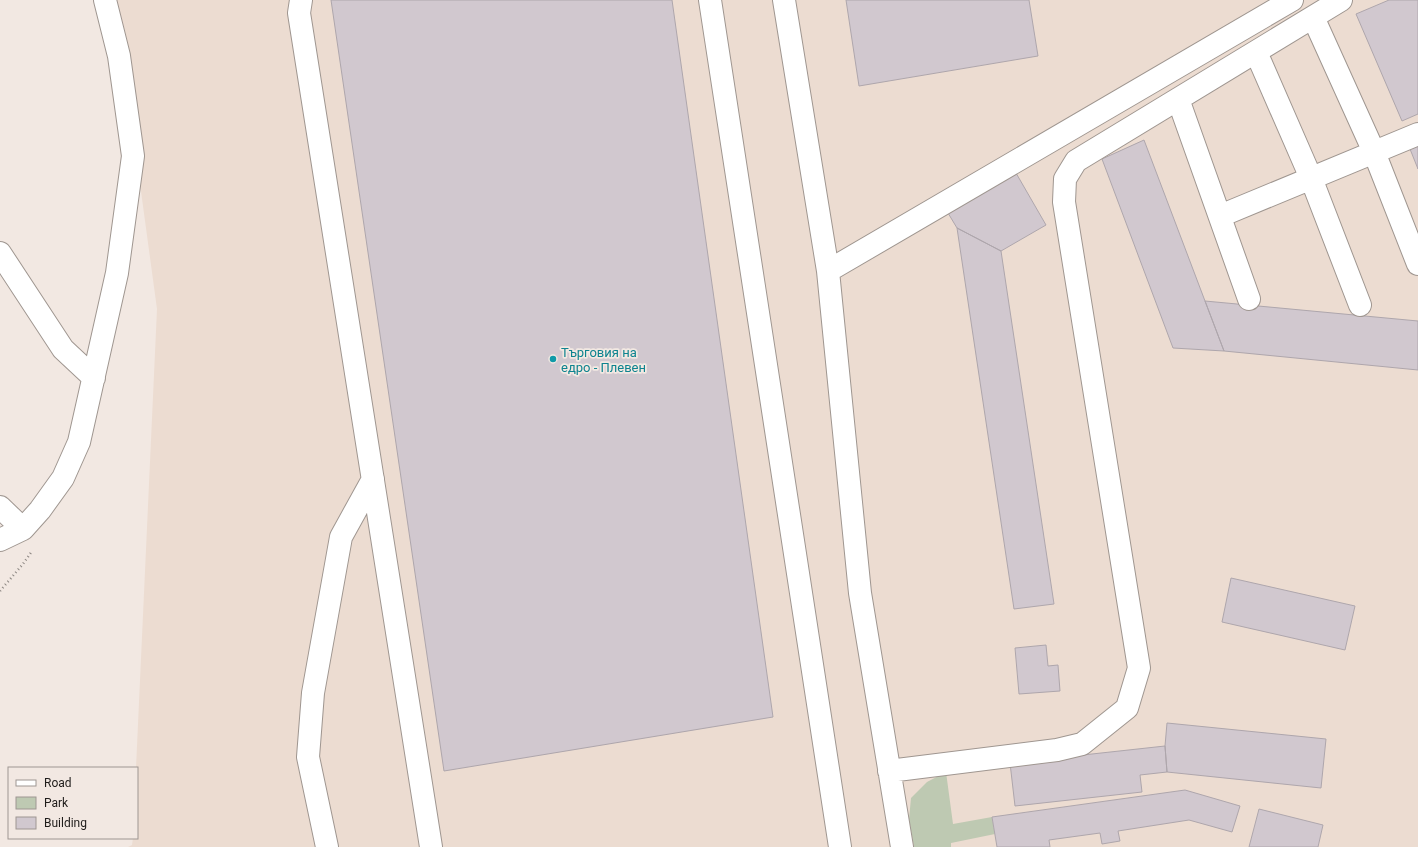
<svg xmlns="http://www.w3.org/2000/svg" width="1418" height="847" font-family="Roboto,sans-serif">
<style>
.built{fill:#ecdcd1}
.green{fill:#bec9b2}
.building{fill:#d1c8cf;stroke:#aea6ac}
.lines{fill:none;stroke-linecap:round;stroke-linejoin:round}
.minor-casing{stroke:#9f9690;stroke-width:24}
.path{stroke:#8c8682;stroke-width:2.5;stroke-dasharray:1 3;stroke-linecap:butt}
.minor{stroke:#fff;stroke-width:22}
.culture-dot{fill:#0f9aa8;stroke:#f2e8e2;stroke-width:1.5}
.labels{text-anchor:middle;stroke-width:3.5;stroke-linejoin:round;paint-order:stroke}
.culture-label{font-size:13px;fill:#0d838f;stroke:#f2e8e2;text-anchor:start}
</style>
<rect width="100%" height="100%" fill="#f2e8e2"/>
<!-- built -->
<path class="built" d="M115,0H1418V847H128L132,845L133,838H137V768H136L157,309Z"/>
<!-- green -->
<path class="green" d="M946,772L953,824L992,817L995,834L951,843V847H914L909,819L911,798L927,782Z"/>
<!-- building -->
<path class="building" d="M331,0H672L773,717L444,771Z
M846,0H1029L1038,56L859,86Z
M1389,0H1418V114L1402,121L1356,14Z
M1144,140L1205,301L1224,351L1173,348L1102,159Z
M1418,146V169L1410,149Z
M1016,173L1046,225L1001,251L957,228L948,213Z
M957,228L1001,251L1054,604L1014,609Z
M1205,301L1418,321V370L1224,351Z
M1231,578L1355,606L1345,650L1222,622Z
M1046,645L1048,666L1058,665L1060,691L1019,694L1015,648Z
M1167,723L1326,739L1321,788L1167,772L1165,746Z
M1165,746L1167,772L1140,775L1142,792L1015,806L1010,763Z
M1185,790L1240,806L1232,832L1189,820L1118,831L1120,841L1102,844L1100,833L1049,840L1050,847H997L992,817Z
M1259,809L1323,825L1318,847H1249Z"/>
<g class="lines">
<!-- minor casing -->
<g class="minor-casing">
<path id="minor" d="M301,0L299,13L431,847
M710,0L840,847
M784,0L828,271L860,593L902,847
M1313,17L1374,152L1418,264
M1256,52L1311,178L1360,305
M1178,99L1249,299
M1220,216L1418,134
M0,253L63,349L94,378
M828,271L1292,0
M0,507L23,529
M0,540L23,529L40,510L63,478L79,442L117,273L133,156L119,56L105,0
M889,771L1057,750L1082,744L1127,708L1139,668L1064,202L1065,179L1076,161L1341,0
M327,847L308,757L313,693L341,537L373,479"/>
</g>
<!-- path -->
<path class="path" d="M0,591L23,564L32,551"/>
<!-- minor -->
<use href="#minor" class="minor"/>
</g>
<!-- markers -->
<circle class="culture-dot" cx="553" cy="359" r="4"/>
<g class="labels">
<!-- culture labels -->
<g class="culture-label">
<text x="561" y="357">Търговия на<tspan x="561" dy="15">едро - Плевен</tspan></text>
</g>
</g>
<!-- legend -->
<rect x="8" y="767" width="130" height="72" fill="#f2e8e2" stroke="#9e9692"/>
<rect x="16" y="780" width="20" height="6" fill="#ffffff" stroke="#9e9692"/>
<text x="44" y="787" font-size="12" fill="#1f1c1a">Road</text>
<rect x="16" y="797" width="20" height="12" fill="#bec9b2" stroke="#9e9692"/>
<text x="44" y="807" font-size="12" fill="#1f1c1a">Park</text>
<rect x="16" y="817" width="20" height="12" fill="#d1c8cf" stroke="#9e9692"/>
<text x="44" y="827" font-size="12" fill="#1f1c1a">Building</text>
</svg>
